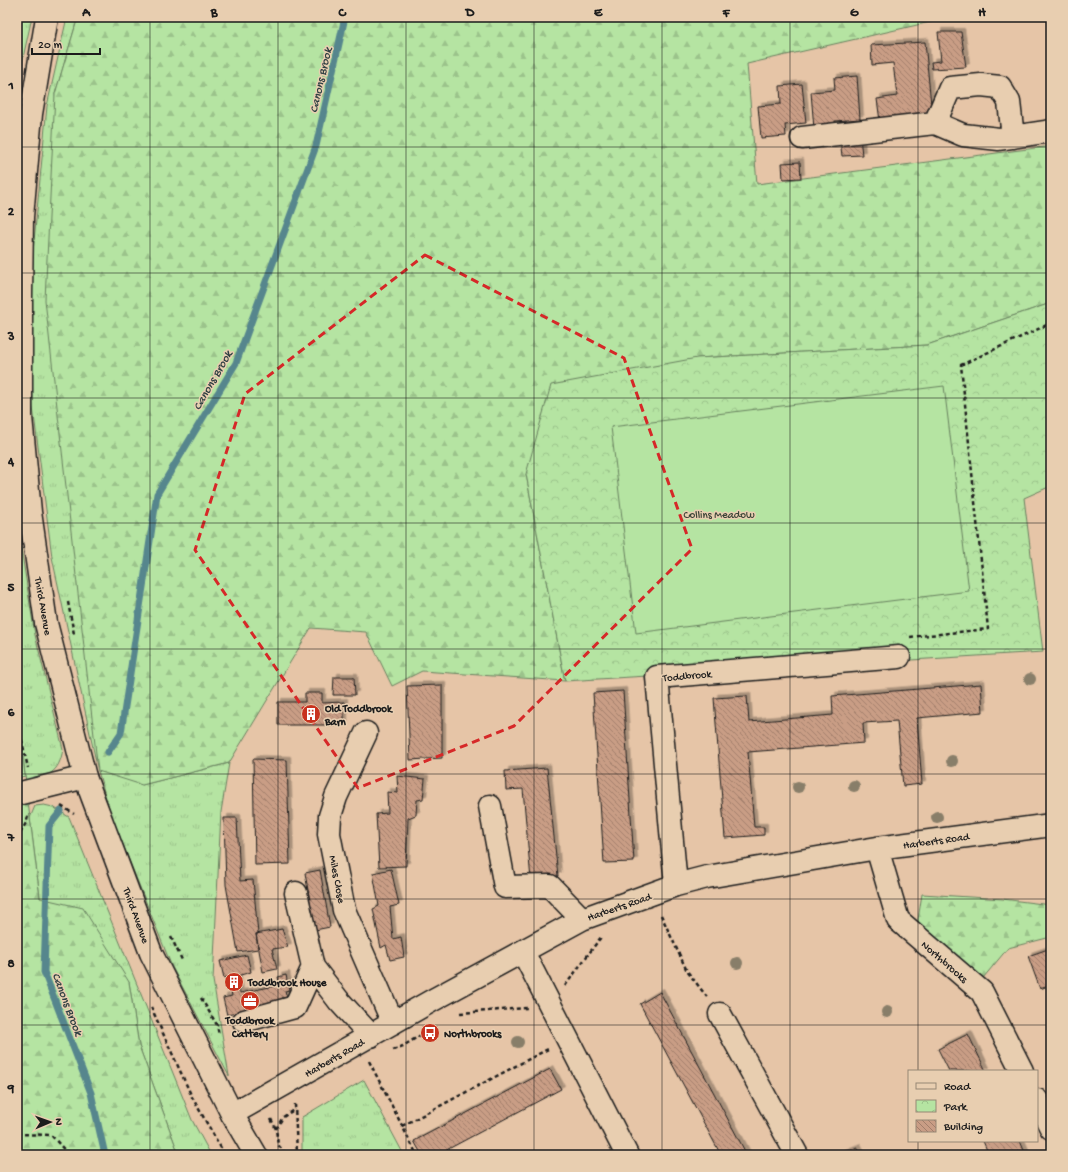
<svg xmlns="http://www.w3.org/2000/svg" width="1068" height="1172" font-family="'Gochi Hand',sans-serif">
<style>
.grass{fill:url(#grass-tufts);stroke:#68805f}
.forest{fill:url(#forest-firs);stroke:#68805f}
.park{fill:url(#park-crowns);stroke:#68805f}
.pitch{fill:#b5e4a2;stroke:#68805f}
.lines{fill:none;stroke-linecap:round;stroke-linejoin:round}
.stream{stroke:#56868d;stroke-width:7}
.building{fill:url(#building-back-hatch);stroke:#1c1c1c;filter:url(#shadow)}
.minor-casing{stroke:#1c1c1c;stroke-width:25}
.major-casing{stroke:#1c1c1c;stroke-width:25}
.path{stroke:#1c1c1c;stroke-width:2.5;stroke-dasharray:4 3;stroke-linecap:butt}
.minor{stroke:#e8ceb0;stroke-width:22}
.major{stroke:#e8ceb0;stroke-width:22}
.tree{fill:#887e69}
.marked{fill:none;stroke:#d62828;stroke-width:3;stroke-dasharray:8 5;stroke-linejoin:round}
.grid{fill:none;stroke:#1c1c1c;stroke-width:1;stroke-opacity:0.55}
.labels{text-anchor:middle;stroke-width:3;stroke-linejoin:round;paint-order:stroke}
.park-label{font-size:11px;fill:#3b4437;stroke:#e8ceb0}
.street-label{font-size:11px;fill:#1c1c1c;stroke:#e8ceb0}
.poi-label{font-size:11px;font-weight:bold;fill:#1c1c1c;stroke:#e8ceb0;text-anchor:start}
.water-label{font-size:12px;font-style:italic;fill:#2f3f42;stroke:#e8ceb0}
.neatline{fill:none;stroke:#1c1c1c;stroke-width:1.5}
.grid-label{font-size:13px;text-anchor:middle;font-weight:bold;fill:#1c1c1c}
</style>
<defs>
<pattern id="grass-tufts" width="24" height="20" patternUnits="userSpaceOnUse"><rect width="24" height="20" fill="#b5e4a2"/><path d="M3 7l-1-3M5 7V3M7 7l1-3M15 17l-1-3M17 17v-4M19 17l1-3" fill="none" stroke="#9bc38b"/></pattern>
<pattern id="forest-firs" width="22" height="20" patternUnits="userSpaceOnUse"><rect width="22" height="20" fill="#b5e4a2"/><path d="M5 1l3.5 6h-7zM16 11l3.5 6h-7z" fill="#9bc38b"/></pattern>
<pattern id="park-crowns" width="20" height="18" patternUnits="userSpaceOnUse"><rect width="20" height="18" fill="#b5e4a2"/><path d="M2 6a3 3 0 1 1 6 0M12 15a3 3 0 1 1 6 0" fill="none" stroke="#9bc38b"/></pattern>
<pattern id="building-back-hatch" width="6" height="6" patternUnits="userSpaceOnUse"><rect width="6" height="6" fill="#c99d85"/><path d="M-1 5l2 2M0 0l6 6M5-1l2 2" fill="none" stroke="#a27f6c"/></pattern>
<filter id="shadow"><feDropShadow dx="3.5" dy="-3.5" stdDeviation="0" flood-color="#0004"/></filter>
</defs>
<rect width="100%" height="100%" fill="#e6c5a7"/>
<filter id="ink" filterUnits="userSpaceOnUse"><feTurbulence type="fractalNoise" baseFrequency=".025" numOctaves="2"/><feDisplacementMap in="SourceGraphic" scale="8" xChannelSelector="R" yChannelSelector="G"/><feConvolveMatrix kernelMatrix="1 2 1 2 8 2 1 2 1" color-interpolation-filters="sRGB"/></filter>
<g filter="url(#ink)">
<!-- grass -->
<path class="grass" d="M17,17H32L17,85Z
M67,17H78L55,94L142,785L229,763L221,812L213,980L229,1076L172,967L111,815L98,771L52,557L33,407L30,283L47,106Z
M17,524L35,635L63,749C59,774 48,776 26,783L17,706Z
M44,805L53,807L69,817L192,1120L211,1155H179L139,1046L129,982L40,898L30,818L35,806Z
M364,1080L404,1155H302V1117Z"/>
<!-- forest -->
<path class="forest" d="M78,17H952L747,64L757,184L1051,146V303L927,345L697,358L526,474L565,681L422,671L392,686L366,632L311,628L229,763L142,785L98,771L45,300L55,94Z
M17,706L25,776L17,778Z
M28,802L40,898L83,908L129,982L139,1046L179,1155H17V1056L19,1055L17,1021V806Z
M922,894L1002,899L1051,905V937L1008,948L983,978L915,939Z"/>
<!-- park -->
<path class="park" d="M1051,303V486L1024,498L1043,652L565,681L526,474L551,385L697,358L927,345Z"/>
<!-- pitch -->
<path class="pitch" d="M944,386L969,591L636,633L611,427Z"/>
<g class="lines">
<!-- stream -->
<path class="stream" d="M108,752L121,733L157,494L236,363L316,146L345,17
M61,811L49,826L44,972L91,1093L105,1155"/>
</g>
<!-- building -->
<path class="building" d="M938,32H961L966,67L932,69L931,62L941,61Z
M925,42L932,115L880,121L877,99L897,96L893,63L872,65L871,45Z
M857,76L860,119L835,121V127L814,129L811,92L835,90L834,78Z
M802,84L806,123L785,125L786,136L761,138L758,106L781,104L780,86Z
M860,137L862,155L842,156L840,139Z
M800,162L801,178L783,179L782,163Z
M334,677H354L355,695H333Z
M981,684L983,712L917,718L922,784L903,786L897,721L863,723L864,743L748,752L754,827H764V835L725,838L714,698L747,696L749,722L833,715L832,696Z
M442,685V758L410,760L407,686Z
M623,691L634,862L604,863L593,693Z
M305,693H322V703L344,702V725H278V702H305Z
M253,759L287,760L290,864L255,865Z
M547,768L558,876L531,880L523,789L506,790L505,771Z
M397,776L425,779L423,799L417,800L416,815L408,818L406,866L379,867L376,814L388,813L387,792L398,793Z
M224,818H237L240,881L253,880L258,934H256L258,949L238,952L226,885Z
M391,869L399,905L390,907L393,939L401,937L404,957L390,960L386,945L381,948L373,909L379,906L373,873Z
M320,870L330,927L315,930L305,873Z
M282,929L288,947L272,949L277,969L263,972L256,934Z
M1051,948V985L1040,989L1028,956Z
M247,955L251,972L237,976L240,993L280,985L278,977L286,975L289,990L285,991L287,997L282,998L284,1003L227,1015L223,998L232,996L228,977L224,978L220,961Z
M660,992L747,1155H721L640,1004Z
M968,1034L986,1071H949L938,1049Z
M550,1069L561,1089L437,1155H422L414,1141Z
M983,1141H1020L1026,1155H989Z
M857,1147L861,1155H843L842,1153Z"/>
<g class="lines">
<!-- minor casing -->
<g class="minor-casing">
<path id="minor" d="M935,123L950,88L981,85L1000,87L1009,102L1013,137
M802,138L935,123L963,135L999,139L1051,131
M366,733L336,797L330,816L329,834L344,910L393,1023
M17,794L85,777
M490,806L505,887L550,886L582,919
M877,848L898,920L982,992L1022,1071
M676,885L657,677L899,657
M296,893L313,967L339,1001L371,1036
M523,952L627,1155
M720,1014L797,1155
M244,1021L295,1007L313,967
M1037,1100L1051,1128
M232,1114L433,1000L582,919L676,885L707,877L877,848L1051,825"/>
</g>
<!-- major casing -->
<g class="major-casing">
<path id="major" d="M47,17L31,114L22,217L21,297V417L30,512L46,623L85,777L151,953L232,1114L256,1155"/>
</g>
<!-- path -->
<path class="path" d="M68,602L74,634
M910,637L988,629L961,365L1051,323
M17,719L28,768
M61,806L74,814
M17,839L27,821L28,815
M661,915L687,971L707,997
M171,937L182,960
M565,986L601,937
M201,998L217,1025L219,1035
M151,1007L192,1097L225,1155
M460,1013L527,1008
M393,1050L403,1046L429,1030
M369,1061L417,1155
M295,1104L297,1155
M271,1119L276,1129L278,1145L287,1155
M17,1126L18,1134
M402,1126L548,1049
M276,1129L283,1117L295,1109
M17,1134L51,1135L69,1155"/>
<!-- minor -->
<use href="#minor" class="minor"/>
<!-- major -->
<use href="#major" class="major"/>
</g>
<!-- trees -->
<g class="tree">
<circle cx="1030" cy="679" r="6"/>
<circle cx="952" cy="761" r="6"/>
<circle cx="854" cy="786" r="6"/>
<circle cx="798" cy="787" r="6"/>
<circle cx="937" cy="817" r="6"/>
<circle cx="737" cy="963" r="6"/>
<circle cx="887" cy="1012" r="6"/>
<circle cx="518" cy="1042" r="6"/>
</g>
</g>
<!-- marked area -->
<path class="marked" d="M425,255L624,358L692,549L514,726L358,788L195,550L245,394Z"/>
<!-- grid -->
<path class="grid" d="M150,17V1155M278,17V1155M406,17V1155M534,17V1155M662,17V1155M790,17V1155M918,17V1071M17,147H1051M17,273H1051M17,398H1051M17,523H1051M17,649H1051M17,774H1051M17,899H1051M17,1025H1051M918,1141V1155"/>
<!-- icons -->
<defs>
<g id="building-disc" transform="scale(1)"><circle r="9.5" fill="#c8321e" stroke="#e8ceb0"/><path d="M-4-6H4V6H1V3H-1V6H-4ZM-2.5-4.3h1.7v1.8h-1.7ZM.8-4.3h1.7v1.8H.8ZM-2.5-1h1.7V.8h-1.7ZM.8-1h1.7V.8H.8Z" fill="#fff"/></g>
<g id="office-disc" transform="scale(1)"><circle r="9.5" fill="#c8321e" stroke="#e8ceb0"/><path d="M-6-3h4V-5.5h4V-3h4V5H-6ZM-1-4.5V-3h2v-1.5ZM-6 0V1H6V0Z" fill="#fff"/></g>
<g id="bus-disc" transform="scale(1)"><circle r="9.5" fill="#c8321e" stroke="#e8ceb0"/><path d="M-5-6H5V4H4V6H2V4H-2V6H-4V4H-5ZM-3.5-4V0h7V-4ZM-3.5 1.2v1.5H-2V1.2ZM2 1.2v1.5H3.5V1.2Z" fill="#fff"/></g>
</defs>
<g fill-rule="evenodd">
<use href="#building-disc" x="311" y="714"/>
<use href="#building-disc" x="234" y="982"/>
<use href="#office-disc" x="250" y="1001"/>
<use href="#bus-disc" x="430" y="1033"/>
</g>
<g class="labels">
<!-- park labels -->
<g class="park-label">
<text x="719" y="518">Collins Meadow</text>
</g>
<!-- street labels -->
<g class="street-label">
<text transform="translate(44 606) rotate(80)" y="4">Third Avenue</text>
<text transform="translate(687 675) rotate(-5)" y="4">Toddbrook</text>
<text transform="translate(936 840) rotate(-8)" y="4">Harberts Road</text>
<text transform="translate(338 879) rotate(79)" y="4">Miles Close</text>
<text transform="translate(619 906) rotate(-19)" y="4">Harberts Road</text>
<text transform="translate(137 915) rotate(70)" y="4">Third Avenue</text>
<text transform="translate(945 961) rotate(41)" y="4">Northbrooks</text>
<text transform="translate(334 1057) rotate(-30)" y="4">Harberts Road</text>
</g>
<!-- poi labels -->
<g class="poi-label">
<text x="325" y="712">Old Toddbrook<tspan x="325" dy="13">Barn</tspan></text>
<text x="248" y="986">Toddbrook House</text>
<text x="250" y="1024" text-anchor="middle">Toddbrook<tspan x="250" dy="13">Cattery</tspan></text>
<text x="444" y="1037">Northbrooks</text>
</g>
<!-- water labels -->
<g class="water-label">
<text transform="translate(320 80) rotate(-77)" y="4">Canons Brook</text>
<text transform="translate(212 380) rotate(-60)" y="4">Canons Brook</text>
<text transform="translate(68 1004) rotate(69)" y="4">Canons Brook</text>
</g>
</g>
<!-- margin -->
<rect width="1068" height="1172" fill="none" stroke="#e8ceb0" stroke-width="44"/>
<!-- legend -->
<rect x="908" y="1070" width="130" height="72" fill="#e8ceb0" stroke="#968775"/>
<rect x="916" y="1083" width="20" height="6" fill="#e8ceb0" stroke="#968775"/>
<text x="944" y="1090" font-size="12" fill="#1c1c1c">Road</text>
<rect x="916" y="1100" width="20" height="12" fill="url(#park-crowns)" stroke="#968775"/>
<text x="944" y="1110" font-size="12" fill="#1c1c1c">Park</text>
<rect x="916" y="1120" width="20" height="12" fill="url(#building-back-hatch)" stroke="#968775"/>
<text x="944" y="1130" font-size="12" fill="#1c1c1c">Building</text>
<!-- north arrow -->
<g transform="translate(50 1122) rotate(88)" stroke="#e8ceb0" stroke-width="3" paint-order="stroke">
<path d="M0-3L7 15L0 10L-7 15Z" fill="#1c1c1c"/>
<text y="-6" font-size="11" font-weight="bold" text-anchor="middle" fill="#1c1c1c">N</text>
</g>
<!-- scale -->
<path d="M32 48v6h68v-6" fill="none" stroke="#1c1c1c" stroke-width="2"/>
<text x="38" y="48" font-size="12" fill="#1c1c1c" stroke="#e8ceb0" stroke-width="3" paint-order="stroke">20 m</text>
<rect x="22" y="22" width="1024" height="1128" class="neatline"/>
<g class="grid-label">
<text x="86" y="16">A</text>
<text x="214" y="16">B</text>
<text x="342" y="16">C</text>
<text x="470" y="16">D</text>
<text x="598" y="16">E</text>
<text x="726" y="16">F</text>
<text x="854" y="16">G</text>
<text x="982" y="16">H</text>
<text x="11" y="89">1</text>
<text x="11" y="215">2</text>
<text x="11" y="340">3</text>
<text x="11" y="465">4</text>
<text x="11" y="591">5</text>
<text x="11" y="716">6</text>
<text x="11" y="841">7</text>
<text x="11" y="967">8</text>
<text x="11" y="1092">9</text>
</g>
</svg>
